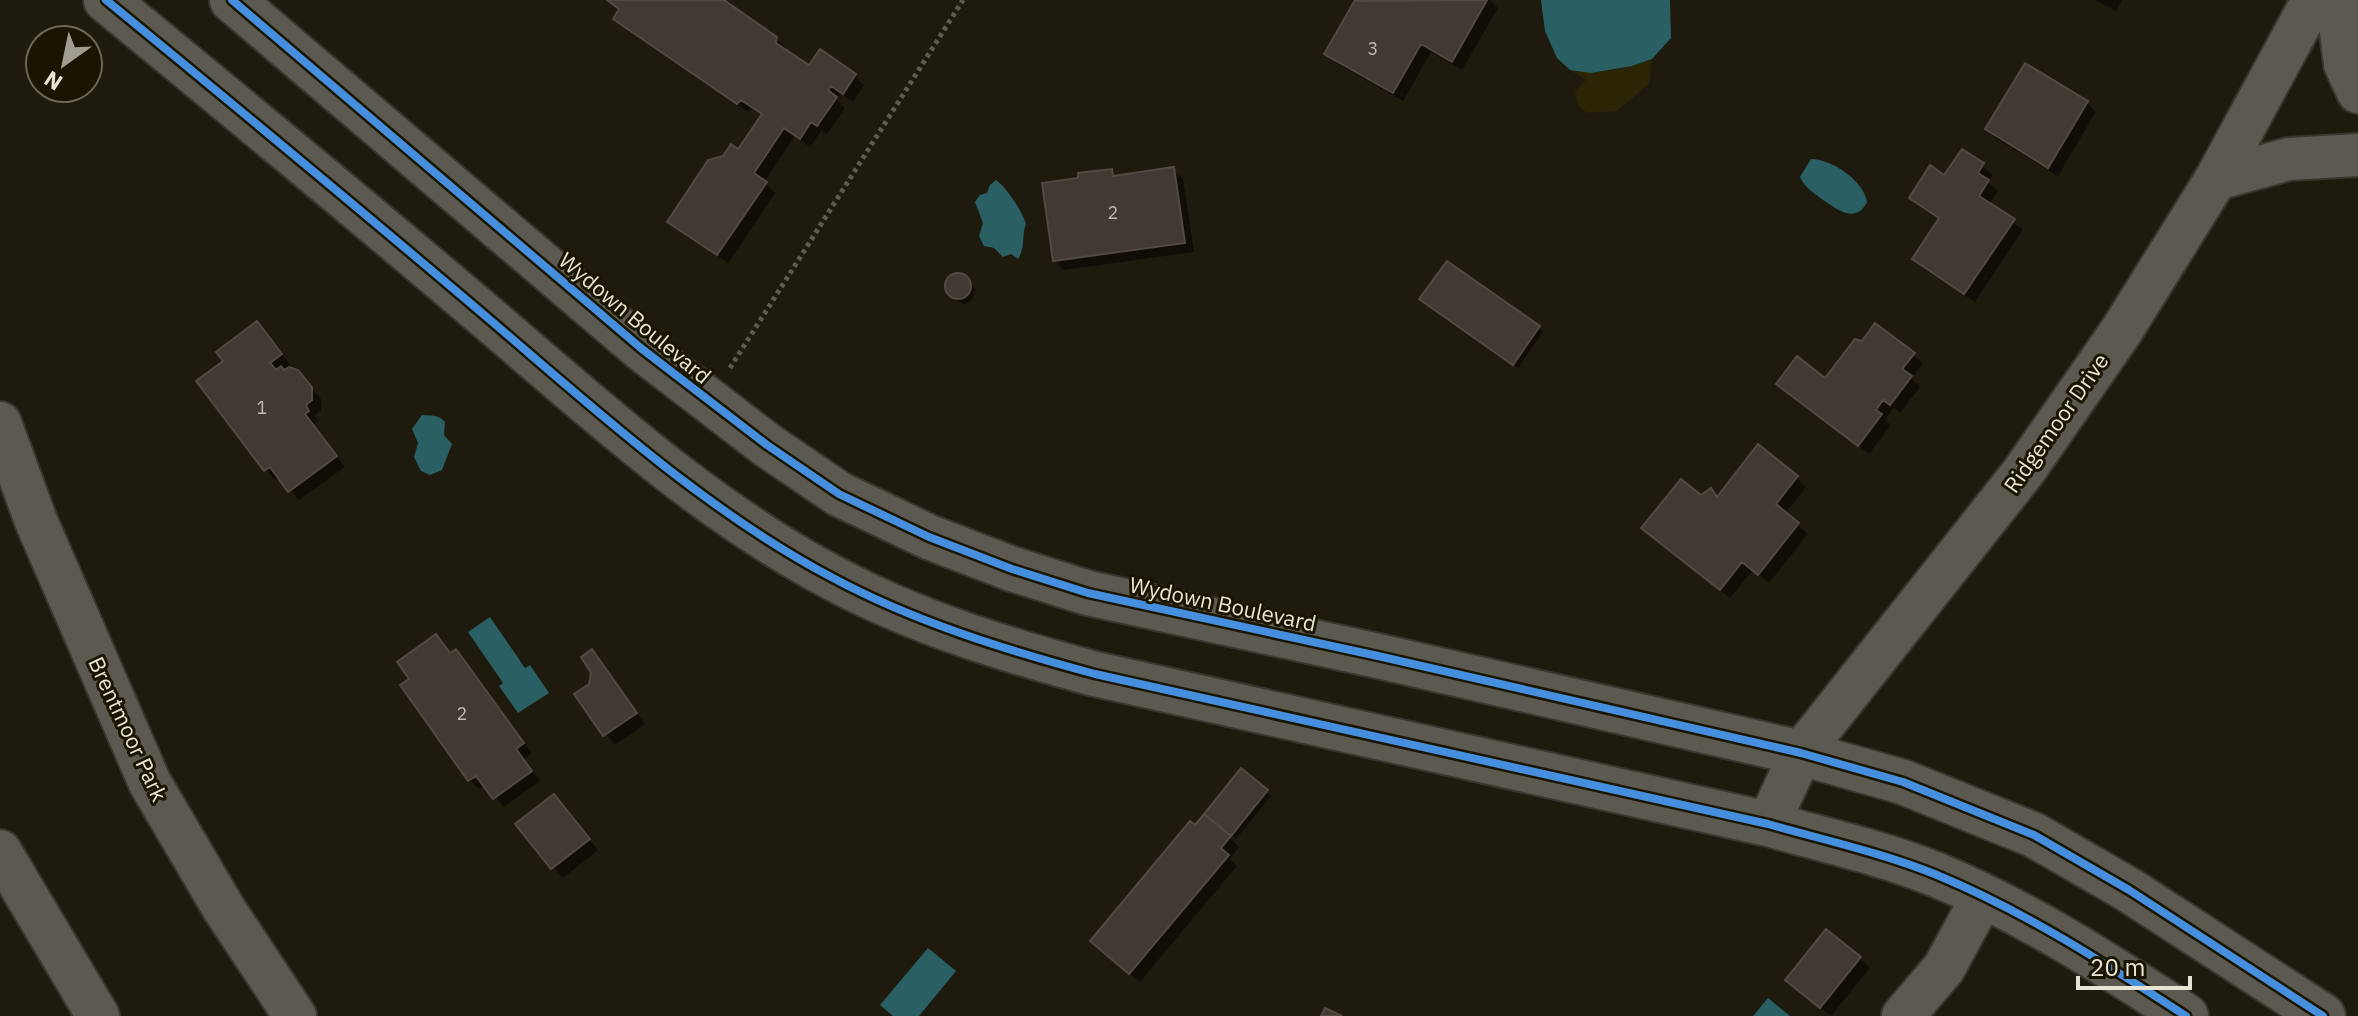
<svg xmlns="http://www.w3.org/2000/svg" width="2358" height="1016" font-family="'IBM Plex Sans',sans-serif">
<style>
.sand{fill:#2b2405}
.water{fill:#2a6063}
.shadow{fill:#0007}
.building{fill:#403a32;stroke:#514942;stroke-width:2}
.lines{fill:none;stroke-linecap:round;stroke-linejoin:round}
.minor-casing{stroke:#38362d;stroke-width:46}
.tertiary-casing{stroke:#38362d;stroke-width:48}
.path{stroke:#5e5b53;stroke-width:5;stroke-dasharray:4 4;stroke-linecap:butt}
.minor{stroke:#5c5a50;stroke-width:42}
.tertiary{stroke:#5c5a50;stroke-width:44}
.cycleway-casing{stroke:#1a1501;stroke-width:13}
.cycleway{stroke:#468fdf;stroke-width:8}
.labels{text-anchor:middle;stroke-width:6;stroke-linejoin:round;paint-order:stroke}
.number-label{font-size:18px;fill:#bdbaad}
.street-label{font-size:22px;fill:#e7e4d6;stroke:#1a1501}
</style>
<rect width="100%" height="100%" fill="#1e1a0d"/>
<!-- sand -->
<path class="sand" d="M1652,59L1649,84L1617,111L1587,113L1578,105L1575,91L1586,80L1570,70C1600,75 1624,69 1652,59Z"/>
<!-- water -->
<path class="water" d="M1541,0H1670L1671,38L1652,59L1632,66L1591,73L1570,70L1557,58L1545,31Z
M1811,159C1832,159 1864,181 1867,202C1856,224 1838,210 1823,200C1814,193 1805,188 1800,177Z
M996,180C1007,188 1022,211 1026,224C1021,236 1026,247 1018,259L1011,254L1003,257L994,248L984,246L979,236L983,223L975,202L980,195L987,193L990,185Z
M422,415C432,416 438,414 445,422L444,435L452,444L442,470L430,475L421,471L414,457L418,443L412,429Z
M490,617L525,668L530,665L549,693L518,713L499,686L503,683L468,632Z
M928,948L956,971L919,1016H893L880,1005Z
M1768,998L1790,1016H1753Z"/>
<!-- shadow -->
<path class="shadow" d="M607,0H721L776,38L786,48L785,52L809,68L855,76L864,85L853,102L841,94L837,100L845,108L827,134L822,130L810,147L795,136L764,182L775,193L728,263L679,231L670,222L738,152L763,116L751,108L748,112L625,28L616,18L621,11Z
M1362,0H1490L1498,8L1462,70L1431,52L1403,101L1336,63L1327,53Z
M2094,0H2122L2116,11Z
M2087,103L2096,112L2058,176L1997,139L1987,129Z
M1962,151L1993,175L1988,182L1998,191L1989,205L2023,230L1975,302L1924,269L1915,259L1940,220L1911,197L1945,177Z
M1173,170L1183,179L1194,252L1064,270L1054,261L1080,180L1111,171L1117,177Z
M959,274L972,284L975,292L972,300L964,304L956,300L947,288L951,277Z
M1426,303L1539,328L1543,332L1518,368Z
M266,333L290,365L286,368L297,372L321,399V410L315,415L318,421L313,425L345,467L299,500L279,477L275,480L266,470L199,381Z
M1913,354L1923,364L1911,378L1920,387L1900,413L1894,408L1885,420L1891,425L1869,454L1778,384L1826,381Z
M1797,477L1806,487L1785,514L1808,534L1769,583L1753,570L1730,598L1653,538L1711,490L1718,498Z
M436,636L451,654L456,651L465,661L532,753L524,759L540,781L504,807L485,785L479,789L470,780L412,680Z
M592,652L602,662L645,724L615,745L577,695L591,685Z
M1241,771L1271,796L1236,839L1230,834L1228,836L1239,847L1230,859L1237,866L1140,982L1102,951Z
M554,797L598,850L563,878L518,825Z
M1860,958L1870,968L1831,1016L1798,990Z"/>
<!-- building -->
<path class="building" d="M607,0H724L777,37L776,43L809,65L820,49L856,74L843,94L831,86L828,90L837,97L817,126L811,122L800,139L784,128L754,173L767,182L717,255L667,222L708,160L723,156L731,144L738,149L762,114L741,100L737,104L613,19L619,9Z
M1355,0L1360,1L1487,0L1452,62L1421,44L1393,93L1324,54Z
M2025,63L2088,101L2048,168L1985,129Z
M1962,149L1984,163L1978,173L1989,180L1979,196L2015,219L1964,294L1912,259L1939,218L1909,198L1930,165L1944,175Z
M1174,167L1185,243L1053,261L1042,183L1078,178V173L1112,169L1113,176Z
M1447,261L1540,326L1513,365L1419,299Z
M945 286a13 13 0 1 1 26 0a13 13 0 1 1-26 0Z
M257,321L282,354L270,363L276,370L281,366L284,370L289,367L298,370L312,387V400L306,405L309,411L305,414L337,456L288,492L270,467L264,471L196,381L223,361L216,352Z
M1875,323L1915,353L1902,369L1912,376L1890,405L1883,400L1876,410L1882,414L1858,446L1776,384L1797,356L1825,378L1855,339L1862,341Z
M1758,444L1798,476L1776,504L1799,523L1758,575L1742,562L1720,590L1641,528L1681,479L1701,495L1711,488L1717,497Z
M436,634L450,653L456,649L524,743L516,749L532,771L493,799L476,776L468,781L400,685L409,679L397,662Z
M592,649L637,713L603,736L574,694L589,684L591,673L581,657Z
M1241,768L1268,790L1231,836L1204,814Z
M554,794L590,839L551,869L515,824Z
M1204,814L1231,836L1221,848L1229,855L1129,974L1090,941L1190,821L1195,825Z
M1826,929L1861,957L1820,1008L1785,980Z
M1325,1008L1342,1016H1321Z"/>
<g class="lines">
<!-- minor casing -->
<g class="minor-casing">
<path id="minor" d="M2337,0L2345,64L2358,92
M2216,179L2289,159L2358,155
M0,423L36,521L150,783L224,909L295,1016
M1768,824L1801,753L2024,471L2122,330L2216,179L2313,0
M0,851L98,1016
M1903,1016L1944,968L1983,896"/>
</g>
<!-- tertiary casing -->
<g class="tertiary-casing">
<path id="tertiary" d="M106,0C234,105 362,211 489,319C598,412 706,511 833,578C915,622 1006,650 1095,674L1768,824C1824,840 1883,853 1937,875C2026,912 2106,964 2186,1016
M232,0L642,349L767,445L839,494L929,537L1012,569L1088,593L1378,656L1801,753L1903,782L2034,835L2129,890L2323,1016"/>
</g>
<!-- path -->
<path class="path" d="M730,368L963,0"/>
<!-- minor -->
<use href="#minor" class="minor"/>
<!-- tertiary -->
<use href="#tertiary" class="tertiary"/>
<!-- cycleway casing -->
<g class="cycleway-casing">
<path id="cycleway" d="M106,0C234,105 362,211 489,319C598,412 706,511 833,578C915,622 1006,650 1095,674L1768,824C1824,840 1883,853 1937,875C2026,912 2106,964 2186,1016
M232,0L642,349L767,445L839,494L929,537L1012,569L1088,593L1378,656L1801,753L1903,782L2034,835L2129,890L2323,1016"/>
</g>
<!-- cycleway -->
<use href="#cycleway" class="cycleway"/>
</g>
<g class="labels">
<!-- number labels -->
<g class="number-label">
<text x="1373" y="55">3</text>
<text x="1113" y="219">2</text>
<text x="262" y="414">1</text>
<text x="462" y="720">2</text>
</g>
<!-- street labels -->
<g class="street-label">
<text transform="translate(635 318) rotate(40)" y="8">Wydown Boulevard</text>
<text transform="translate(2056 423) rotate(-55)" y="8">Ridgemoor Drive</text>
<text transform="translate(1223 604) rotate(12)" y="8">Wydown Boulevard</text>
<text transform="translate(128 729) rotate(65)" y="8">Brentmoor Park</text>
</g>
</g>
<!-- north arrow -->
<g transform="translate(64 64) rotate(213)"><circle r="38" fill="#1a1501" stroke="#6c6856" stroke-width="2"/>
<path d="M0-6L14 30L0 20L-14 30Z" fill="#a19d90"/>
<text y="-12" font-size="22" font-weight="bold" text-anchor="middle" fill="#e7e4d6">N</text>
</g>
<!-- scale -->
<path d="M2078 976v12h112v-12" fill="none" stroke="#e7e4d6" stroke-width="4"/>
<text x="2090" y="976" font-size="24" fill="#e7e4d6" stroke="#1a1501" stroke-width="6" paint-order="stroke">20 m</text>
</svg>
